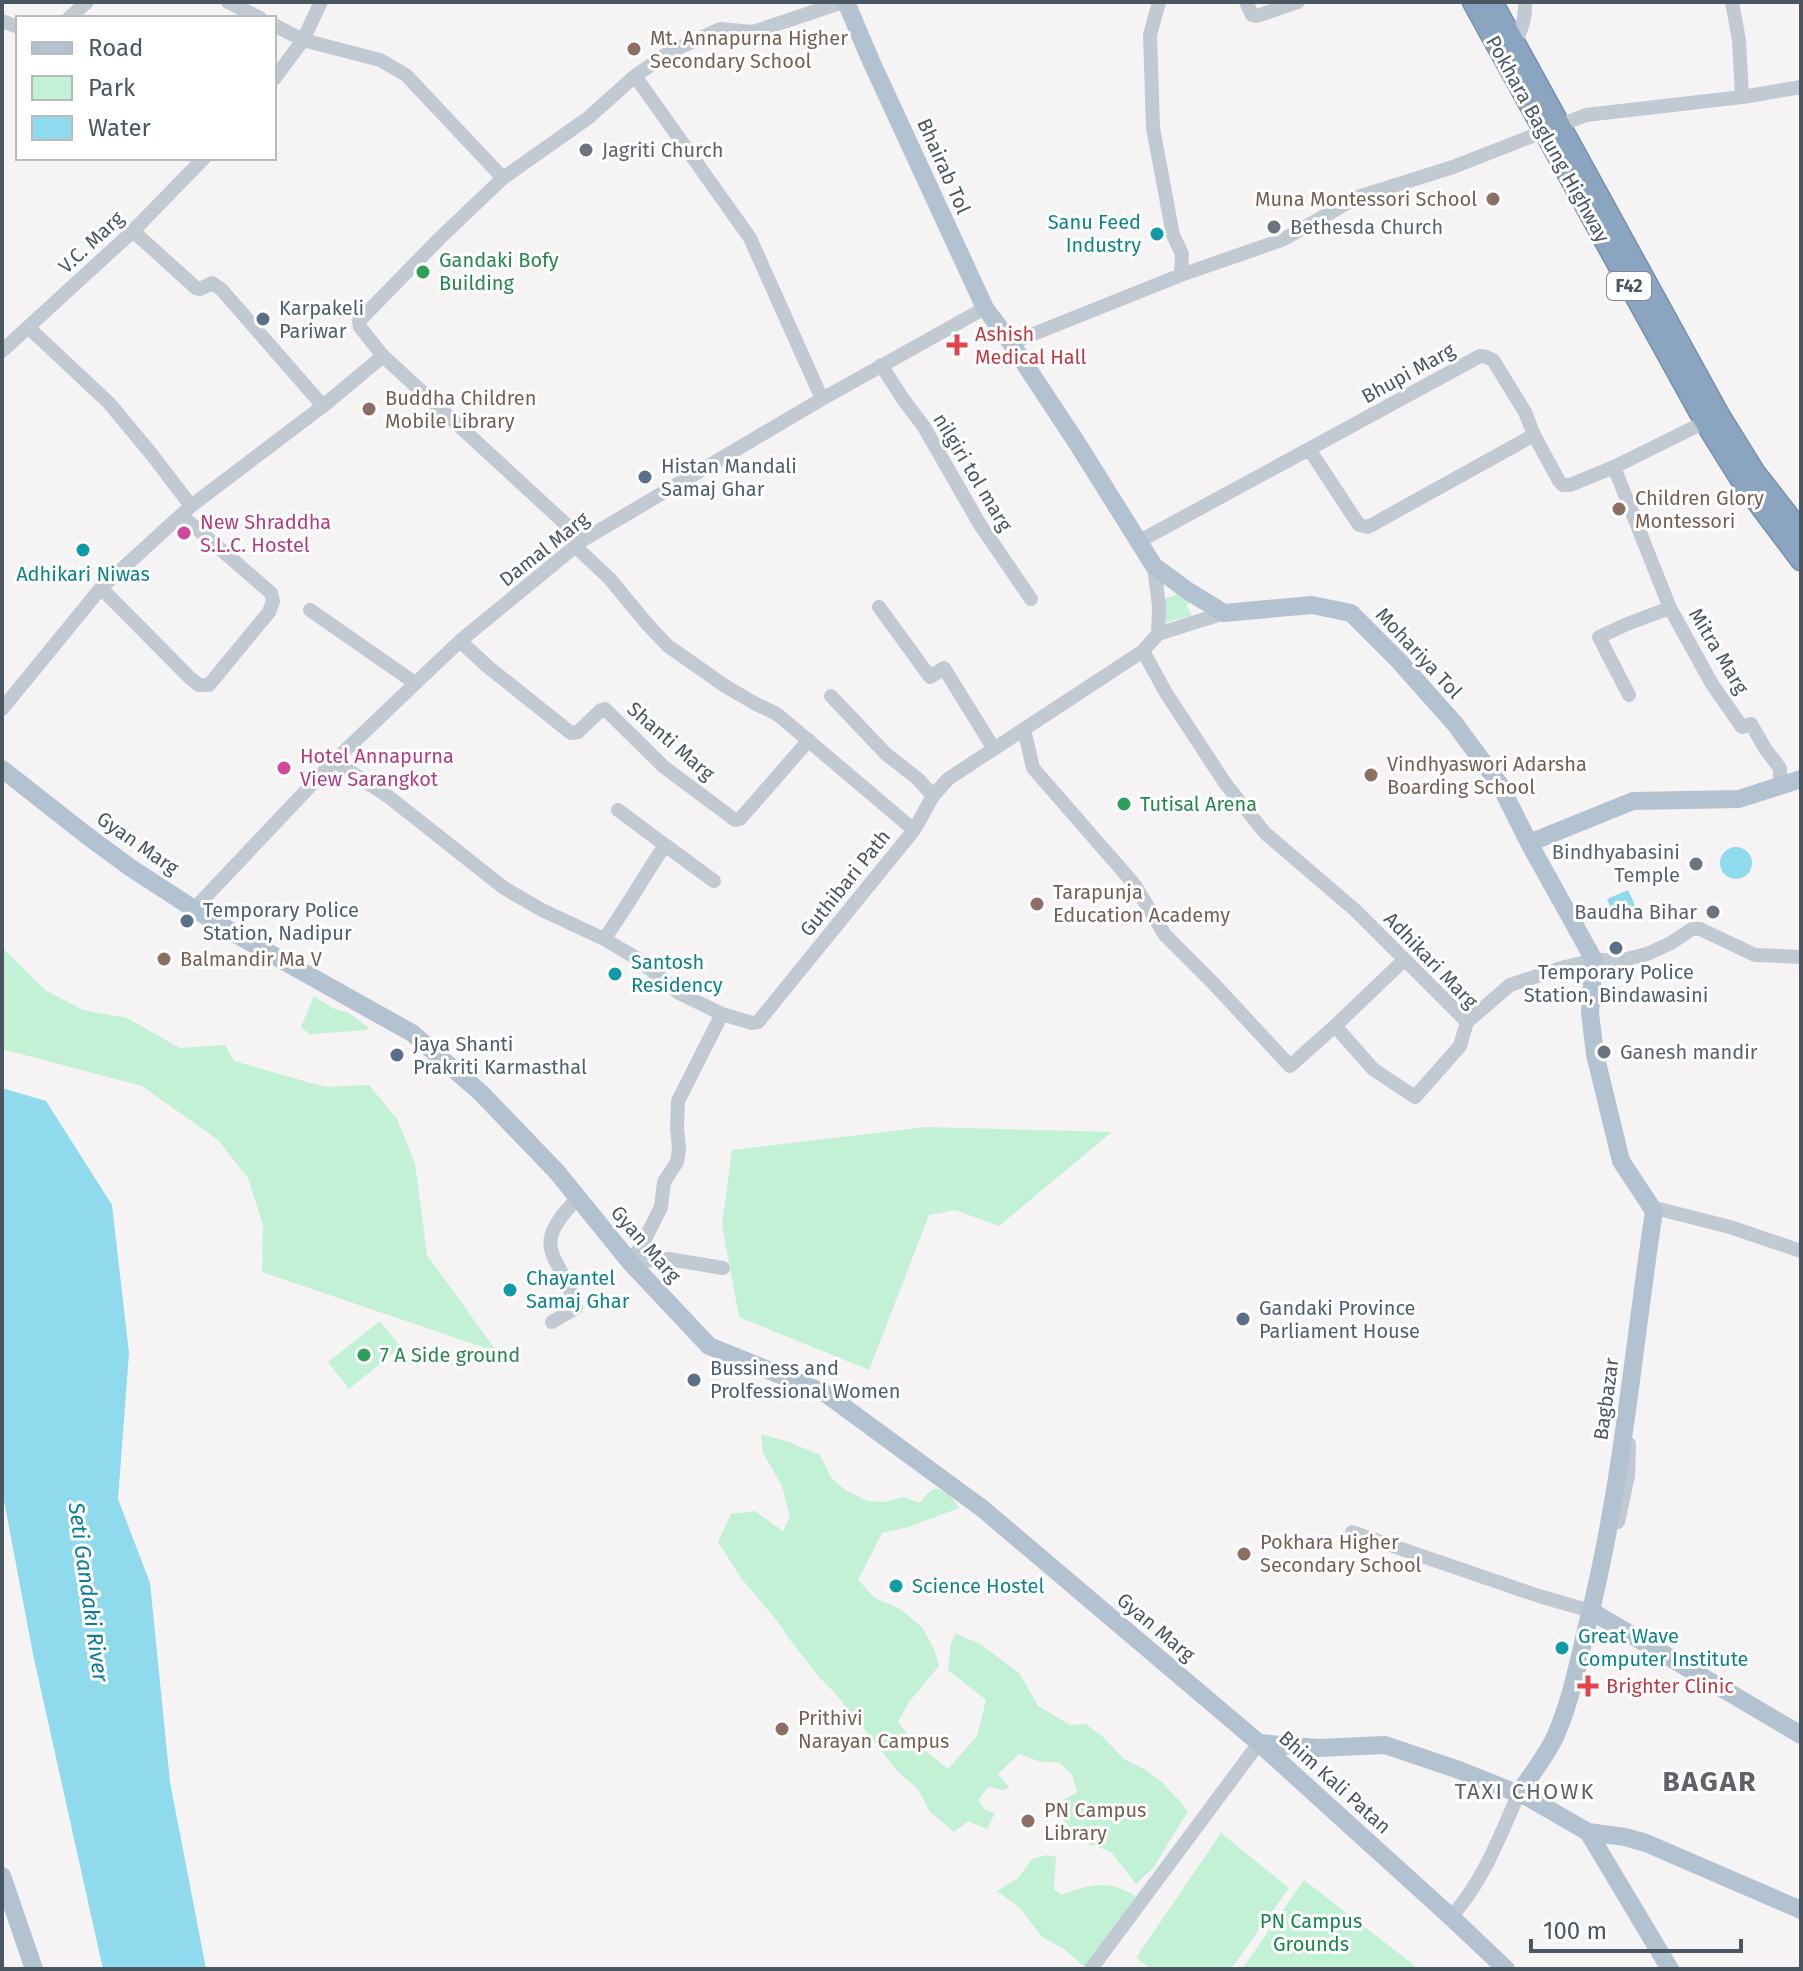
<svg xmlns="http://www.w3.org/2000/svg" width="1803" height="1971" font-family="'Fira Sans',sans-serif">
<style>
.green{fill:#c3f1d5}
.water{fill:#90daee}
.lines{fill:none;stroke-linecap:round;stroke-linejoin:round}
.highway-casing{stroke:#7690ad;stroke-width:23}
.minor{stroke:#c1cad2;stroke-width:14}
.major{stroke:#b3c2d1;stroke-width:18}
.highway{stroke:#8ba5c1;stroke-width:20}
.education-dot{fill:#8d6e63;stroke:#fff;stroke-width:3}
.worship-dot{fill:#6b7280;stroke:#fff;stroke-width:3}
.culture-dot{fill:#0f9aa8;stroke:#fff;stroke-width:3}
.leisure-dot{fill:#2e9e5b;stroke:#fff;stroke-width:3}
.service-dot{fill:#5c6f8a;stroke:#fff;stroke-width:3}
.health-dot{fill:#e0444e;stroke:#fff;stroke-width:3}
.hotel-dot{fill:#d1479c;stroke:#fff;stroke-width:3}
.labels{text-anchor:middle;stroke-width:6;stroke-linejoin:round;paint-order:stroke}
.shield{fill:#fff;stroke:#808990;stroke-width:2}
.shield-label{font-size:18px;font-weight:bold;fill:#4a5661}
.education-label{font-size:20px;fill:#785e54;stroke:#fff;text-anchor:start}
.street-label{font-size:20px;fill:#4a5661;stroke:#fff}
.worship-label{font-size:20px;fill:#5b616d;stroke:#fff;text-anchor:start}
.culture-label{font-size:20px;fill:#0d838f;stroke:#fff;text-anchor:start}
.leisure-label{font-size:20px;fill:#27864d;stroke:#fff;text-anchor:start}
.service-label{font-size:20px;fill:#4e5e75;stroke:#fff;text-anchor:start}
.health-label{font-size:20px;fill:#be3a42;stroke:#fff;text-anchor:start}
.hotel-label{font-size:20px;fill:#b23c85;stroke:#fff;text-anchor:start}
.park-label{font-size:20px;fill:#17864f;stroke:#fff}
.water-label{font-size:22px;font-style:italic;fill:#0c7c9b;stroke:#fff}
.neighbourhood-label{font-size:22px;letter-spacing:2px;fill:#5f6368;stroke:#fff}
.district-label{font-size:28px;font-weight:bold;letter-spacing:2px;fill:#5f6368;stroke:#fff}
</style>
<rect width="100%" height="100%" fill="#f5f3f3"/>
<!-- green -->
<path class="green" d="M1180,593L1194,600L1186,606L1192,615L1164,623L1162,600Z
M2,947L45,990L83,1010L127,1018L180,1048L225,1045L234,1061L325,1087L369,1085L397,1119L415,1163L427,1255L497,1352L262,1272L263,1225L248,1178L218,1140L142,1086L2,1049Z
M314,996L332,1008L349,1013L370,1029C350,1033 330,1031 310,1035L301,1027Z
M926,1127L1112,1132L999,1226L955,1210L929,1215L869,1370L739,1317L722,1225L732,1150Z
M380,1321L401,1347L349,1389L328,1362Z
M761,1434L789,1442L820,1455L832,1479L847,1491L867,1501L885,1502L903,1497L920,1503L928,1493L936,1488L951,1496L959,1508L909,1527L882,1533L858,1580L875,1598L900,1609L922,1627L934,1649L939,1666L909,1702L898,1722L912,1740L948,1769L977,1736L986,1700L948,1670L951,1644L955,1633L980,1644L1019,1673L1038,1706L1070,1725L1086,1724L1103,1737L1124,1759L1146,1770L1164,1784L1188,1811L1153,1868L1136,1884L1111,1852L1082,1841L1058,1814L1057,1804L1077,1792L1072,1775L1059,1762H1041L1019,1754L998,1774L1009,1787L1004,1790L988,1787L978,1800L985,1810L995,1813L987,1829L968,1821L954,1832L930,1812L918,1789L899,1773L834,1692L819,1677L787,1636L778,1622L741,1578L718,1542L731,1514L755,1511L783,1531L790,1517L782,1486L763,1453Z
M1221,1833L1289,1888L1231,1969H1151L1136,1958Z
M1047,1855L1056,1857L1054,1889L1061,1895C1091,1884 1107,1879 1136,1896L1086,1968L1063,1948L1042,1937L1020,1908L997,1891L1018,1878L1032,1859Z
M1304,1880L1419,1969H1242Z"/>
<!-- water -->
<path class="water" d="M1720 863a16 16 0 1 1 32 0a16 16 0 1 1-32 0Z
M1628,890L1636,907L1614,916L1607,899Z
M2,1088L46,1101L112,1205L129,1353L118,1499L150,1583L170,1782L206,1969H103L33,1654L2,1490Z"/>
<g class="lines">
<!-- highway casing -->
<g class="highway-casing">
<path id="highway" d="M1473,2L1705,422L1743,483L1801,560
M1492,2L1719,415L1755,473L1801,532"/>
</g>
<!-- minor -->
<path class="minor" d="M228,2L260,18
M1159,2L1150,35L1153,128L1173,235L1182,254L1181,275
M1246,2L1252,15L1257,16L1298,2
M1732,2L1739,40L1742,97
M69,18L87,2
M2,21L18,27
M274,25L303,40L380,60L406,75L503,178
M1514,43C1522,30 1526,17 1525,2
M635,76L750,238L822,399
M274,79L303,40L321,2
M133,231L196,288L200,289L212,283L221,289L323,406
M28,327L109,403L153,456L191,506
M1011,343L1181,275L1282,240L1358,197L1453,167L1586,115L1742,97L1801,87
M2,351L133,231L204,158
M881,365L903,399L924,427L979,523L1031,599
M1309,449L1359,525L1368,527L1534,435
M583,540L383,356L360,327L359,321L439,239L503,178L588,118L635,76L668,53L720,29L753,32L843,2
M1138,542L1480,356L1486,357L1493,360L1525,412L1534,435L1559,481L1563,485H1570L1614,467
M576,547L609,578L648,625L668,646L725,686L756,704L777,714L914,830
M101,588L189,677L199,685H209L269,612L273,601L271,593L181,515
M879,607L930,677L944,668L994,749
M1670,608L1712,684L1742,727L1751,724L1766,750L1780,768V786
M310,610L415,683
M1158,634L1224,613
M460,641L487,666L571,733L578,732L601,710L605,709L664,767L735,820L740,819L809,740
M1629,695L1599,637L1627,624L1670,608L1614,467L1705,422
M831,696L886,754L918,779L933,796
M2,709L101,588L191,506L323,406L383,356
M1024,729L1033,768L1134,884L1165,935L1213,983L1290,1066L1335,1026L1373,1069L1415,1097L1460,1046L1467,1022L1355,910L1265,833L1225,783L1166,693L1143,651
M334,761L389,797L504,888L542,910L604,939L638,959L679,993L722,1014
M618,810L665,845
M194,909L334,761L420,679L460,641L583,540L822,399L985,308
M604,939C626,909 644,876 665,845L714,881
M1467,1022L1510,985L1561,968L1594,960H1623L1647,954L1671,943L1692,929H1700L1755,955L1801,957
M1335,1026L1404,960
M1654,1211L1659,1209L1730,1227L1801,1251
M630,1262L642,1245L661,1207L664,1182L677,1162L679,1149L677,1128L678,1101L722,1014L752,1023L758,1022L914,830L933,796L948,779L1143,651L1158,634L1159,606L1154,566
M630,1262L668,1259L723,1268
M552,1322L576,1308C562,1253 525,1251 578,1198
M1618,1522L1628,1476L1629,1444
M1352,1532L1539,1596L1591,1611
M1451,1917C1483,1882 1500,1836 1519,1793
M1091,1969L1259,1743"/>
<!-- major -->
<path class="major" d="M846,2L871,61L985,308L1011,343L1077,443L1154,566L1188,591L1224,613L1312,605L1351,613L1399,661L1455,724L1500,785L1529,843L1594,960L1590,1013L1595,1054L1621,1161L1654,1211C1633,1349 1622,1490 1587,1626C1578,1663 1571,1701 1555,1737C1546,1756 1531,1775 1519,1793
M2,769L90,838L131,868L194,909L246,940L412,1033L481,1093L557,1172L630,1262L709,1346L825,1393L983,1509L1259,1743L1451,1917L1506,1969
M1529,843L1633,801L1739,799L1801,779
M1591,1611L1801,1735
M1259,1743L1318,1748L1385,1745L1459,1770L1529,1798L1588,1832L1670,1969
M1588,1832L1625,1837L1646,1843L1801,1910
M2,1876L34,1969"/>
<!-- highway -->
<use href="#highway" class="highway"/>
</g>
<!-- markers -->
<g class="education-dot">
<circle cx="634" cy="49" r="8"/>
<circle cx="1493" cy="199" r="8"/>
<circle cx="369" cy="409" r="8"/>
<circle cx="1619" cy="509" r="8"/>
<circle cx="1371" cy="775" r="8"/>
<circle cx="1037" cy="904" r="8"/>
<circle cx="164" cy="959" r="8"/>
<circle cx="1244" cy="1554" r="8"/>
<circle cx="782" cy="1729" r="8"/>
<circle cx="1028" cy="1821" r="8"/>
</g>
<g class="worship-dot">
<circle cx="586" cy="150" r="8"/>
<circle cx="1274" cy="227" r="8"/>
<circle cx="1696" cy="864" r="8"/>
<circle cx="1713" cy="912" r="8"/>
<circle cx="1604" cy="1052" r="8"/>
</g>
<g class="culture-dot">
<circle cx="1157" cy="234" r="8"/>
<circle cx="83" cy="550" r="8"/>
<circle cx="615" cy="974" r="8"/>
<circle cx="510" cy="1290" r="8"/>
<circle cx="896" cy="1586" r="8"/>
<circle cx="1562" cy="1648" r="8"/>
</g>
<g class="leisure-dot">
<circle cx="423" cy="272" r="8"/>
<circle cx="1124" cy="804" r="8"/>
<circle cx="364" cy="1355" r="8"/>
</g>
<g class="service-dot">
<circle cx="263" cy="319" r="8"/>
<circle cx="645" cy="477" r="8"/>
<circle cx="187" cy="921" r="8"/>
<circle cx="1616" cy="948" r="8"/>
<circle cx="397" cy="1055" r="8"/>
<circle cx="1243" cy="1319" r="8"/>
<circle cx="694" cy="1380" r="8"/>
</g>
<g class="health-dot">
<path d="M953 333h8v8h8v8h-8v8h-8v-8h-8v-8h8z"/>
<path d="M1584 1674h8v8h8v8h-8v8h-8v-8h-8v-8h8z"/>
</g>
<g class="hotel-dot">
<circle cx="184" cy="533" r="8"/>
<circle cx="284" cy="768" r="8"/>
</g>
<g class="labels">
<!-- shield labels -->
<rect class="shield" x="1607" y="272" width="44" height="28" rx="6"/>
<g class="shield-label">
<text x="1629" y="292">F42</text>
</g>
<!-- education labels -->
<g class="education-label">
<text x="650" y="45">Mt. Annapurna Higher<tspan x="650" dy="23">Secondary School</tspan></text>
<text x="1477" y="206" text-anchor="end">Muna Montessori School</text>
<text x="385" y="405">Buddha Children<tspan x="385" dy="23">Mobile Library</tspan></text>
<text x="1635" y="505">Children Glory<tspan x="1635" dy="23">Montessori</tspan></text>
<text x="1387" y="771">Vindhyaswori Adarsha<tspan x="1387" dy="23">Boarding School</tspan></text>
<text x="1053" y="899">Tarapunja<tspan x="1053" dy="23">Education Academy</tspan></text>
<text x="180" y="966">Balmandir Ma V</text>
<text x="1260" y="1549">Pokhara Higher<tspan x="1260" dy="23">Secondary School</tspan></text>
<text x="798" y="1725">Prithivi<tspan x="798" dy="23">Narayan Campus</tspan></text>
<text x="1044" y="1817">PN Campus<tspan x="1044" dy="23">Library</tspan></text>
</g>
<!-- street labels -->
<g class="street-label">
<text transform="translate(1548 139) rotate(61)" y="7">Pokhara Baglung Highway</text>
<text transform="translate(944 166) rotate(66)" y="7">Bhairab Tol</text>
<text transform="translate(91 242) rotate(-43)" y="7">V.C. Marg</text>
<text transform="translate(1408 373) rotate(-29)" y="7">Bhupi Marg</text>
<text transform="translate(973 472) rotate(59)" y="7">nilgiri tol marg</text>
<text transform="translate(544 549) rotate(-38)" y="7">Damal Marg</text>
<text transform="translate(1719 651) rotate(59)" y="7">Mitra Marg</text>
<text transform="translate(1419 653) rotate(47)" y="7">Mohariya Tol</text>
<text transform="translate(671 741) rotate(41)" y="7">Shanti Marg</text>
<text transform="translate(138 843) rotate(35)" y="7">Gyan Marg</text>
<text transform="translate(845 883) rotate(-51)" y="7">Guthibari Path</text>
<text transform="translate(1431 960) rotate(46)" y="7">Adhikari Marg</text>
<text transform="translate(646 1244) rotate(49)" y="7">Gyan Marg</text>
<text transform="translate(1606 1399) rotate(-82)" y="7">Bagbazar</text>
<text transform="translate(1156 1627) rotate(40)" y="7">Gyan Marg</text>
<text transform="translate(1335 1782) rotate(42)" y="7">Bhim Kali Patan</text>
</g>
<!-- worship labels -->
<g class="worship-label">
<text x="602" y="157">Jagriti Church</text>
<text x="1290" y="234">Bethesda Church</text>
<text x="1680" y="859" text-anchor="end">Bindhyabasini<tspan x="1680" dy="23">Temple</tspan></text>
<text x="1697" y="919" text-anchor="end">Baudha Bihar</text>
<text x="1620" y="1059">Ganesh mandir</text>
</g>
<!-- culture labels -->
<g class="culture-label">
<text x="1141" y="229" text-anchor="end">Sanu Feed<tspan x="1141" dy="23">Industry</tspan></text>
<text x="83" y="581" text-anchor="middle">Adhikari Niwas</text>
<text x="631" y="969">Santosh<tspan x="631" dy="23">Residency</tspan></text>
<text x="526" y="1285">Chayantel<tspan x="526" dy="23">Samaj Ghar</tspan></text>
<text x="912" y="1593">Science Hostel</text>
<text x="1578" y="1643">Great Wave<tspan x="1578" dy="23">Computer Institute</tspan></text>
</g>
<!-- leisure labels -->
<g class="leisure-label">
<text x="439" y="267">Gandaki Bofy<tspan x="439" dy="23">Building</tspan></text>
<text x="1140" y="811">Tutisal Arena</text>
<text x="380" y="1362">7 A Side ground</text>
</g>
<!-- service labels -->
<g class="service-label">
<text x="279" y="315">Karpakeli<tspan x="279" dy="23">Pariwar</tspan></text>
<text x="661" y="473">Histan Mandali<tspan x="661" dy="23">Samaj Ghar</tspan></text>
<text x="203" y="917">Temporary Police<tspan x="203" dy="23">Station, Nadipur</tspan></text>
<text x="1616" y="979" text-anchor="middle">Temporary Police<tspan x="1616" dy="23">Station, Bindawasini</tspan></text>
<text x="413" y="1051">Jaya Shanti<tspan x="413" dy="23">Prakriti Karmasthal</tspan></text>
<text x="1259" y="1315">Gandaki Province<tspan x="1259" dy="23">Parliament House</tspan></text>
<text x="710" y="1375">Bussiness and<tspan x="710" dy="23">Prolfessional Women</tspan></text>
</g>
<!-- health labels -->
<g class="health-label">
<text x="975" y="341">Ashish<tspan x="975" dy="23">Medical Hall</tspan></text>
<text x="1606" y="1693">Brighter Clinic</text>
</g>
<!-- hotel labels -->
<g class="hotel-label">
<text x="200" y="529">New Shraddha<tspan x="200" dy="23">S.L.C. Hostel</tspan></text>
<text x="300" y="763">Hotel Annapurna<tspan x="300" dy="23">View Sarangkot</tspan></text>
</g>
<!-- park labels -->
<g class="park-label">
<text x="1311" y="1928">PN Campus<tspan x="1311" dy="23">Grounds</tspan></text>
</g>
<!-- water labels -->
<g class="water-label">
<text transform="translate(89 1592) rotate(82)" y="8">Seti Gandaki River</text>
</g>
<!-- neighbourhood labels -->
<g class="neighbourhood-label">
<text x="1525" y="1799">TAXI CHOWK</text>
</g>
<!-- district labels -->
<g class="district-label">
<text x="1710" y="1791">BAGAR</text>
</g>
</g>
<!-- border -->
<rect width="1803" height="1971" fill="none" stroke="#4a5661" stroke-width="8"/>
<!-- legend -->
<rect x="16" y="16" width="260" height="144" fill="#ffffff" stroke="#b7bbc0" stroke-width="2"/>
<rect x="32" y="42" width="40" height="12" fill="#b3c2d1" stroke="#b7bbc0" stroke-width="2"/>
<text x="88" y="56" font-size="24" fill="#4a5661">Road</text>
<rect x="32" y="76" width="40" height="24" fill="#c3f1d5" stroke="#b7bbc0" stroke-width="2"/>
<text x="88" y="96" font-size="24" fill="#4a5661">Park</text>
<rect x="32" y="116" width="40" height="24" fill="#90daee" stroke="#b7bbc0" stroke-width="2"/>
<text x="88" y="136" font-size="24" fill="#4a5661">Water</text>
<!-- scale -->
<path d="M1531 1939v12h210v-12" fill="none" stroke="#4a5661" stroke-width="4"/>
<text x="1543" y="1939" font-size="24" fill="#4a5661" stroke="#ffffff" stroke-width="6" paint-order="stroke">100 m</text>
</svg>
